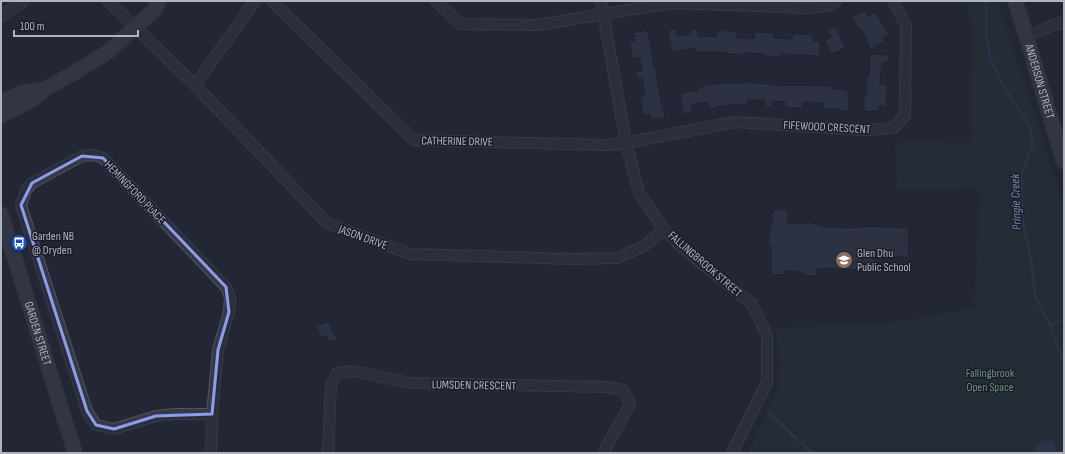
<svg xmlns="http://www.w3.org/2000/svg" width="1065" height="454" font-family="'Sofia Sans Condensed',sans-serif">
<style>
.green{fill:#273439}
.water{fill:#39405d}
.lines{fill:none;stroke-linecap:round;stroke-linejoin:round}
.stream{stroke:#39405d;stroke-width:2.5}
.building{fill:#3b4152;stroke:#1d202c}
.street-casing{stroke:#505360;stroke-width:12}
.secondary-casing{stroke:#3f424f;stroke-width:16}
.street{stroke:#353946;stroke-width:10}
.secondary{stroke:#444758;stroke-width:14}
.marked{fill:none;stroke:#8b9dec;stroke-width:3;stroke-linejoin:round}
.labels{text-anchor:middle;stroke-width:3;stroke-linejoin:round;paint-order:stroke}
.street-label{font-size:12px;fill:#b0b3c2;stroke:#1b1e2a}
.poi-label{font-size:12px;fill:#b0b3c2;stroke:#1b1e2a;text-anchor:start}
.park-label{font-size:12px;fill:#6a907a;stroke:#1b1e2a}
.water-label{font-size:13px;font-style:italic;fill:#7b85a8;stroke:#1b1e2a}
</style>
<rect width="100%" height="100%" fill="#222635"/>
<!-- green -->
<path class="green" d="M965,1H998L1064,207V453H748L778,388L779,358L775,327L877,325L974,308L980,189L897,190L895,144L907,141L971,143L970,75L974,47L969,10Z"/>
<!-- water -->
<path class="water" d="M1048,440L1054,441L1057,453H1035C1037,444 1039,442 1048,440Z"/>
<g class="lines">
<!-- stream -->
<path class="stream" d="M986,1V34L990,58L1003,85L1030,127L1033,144L1021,175L1023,225L1031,259L1035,296L1050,325L1062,358L1064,361
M1050,325L1064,318
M768,412L812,453"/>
</g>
<!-- building -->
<path class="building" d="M865,10L868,16L875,12L889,34L883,38L885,41L871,49L866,41L868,40L861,29L859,30L852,17Z
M836,27L845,48L831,54L825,40L831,37L828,30Z
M676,29L677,36L690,34L691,29L698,30V36L716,37L717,30H725V31L737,32L736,38L754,39L755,32L774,33V38L792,39L793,34H813V41H820V56L781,54V57H765V54L744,53V55L727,54V52H695V48L672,52L668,30Z
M647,30L651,45L654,69L656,68L658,86L662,105H663L665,118L651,120L650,115L643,116L640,97L645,96L642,78L637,79L636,71L642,70L640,58L633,59L629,42L635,41L633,33Z
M870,54L889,55L888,62H882V69H881L880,84L887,85L886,106H879V111H864V97H866L867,76H869Z
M744,81L751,82V83L769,84V85L831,86V89L848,90V102L849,103V111H840V109H823V103L803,102L802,108L785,107V102L772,101V107H765V100H747V105L728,104V106H715L716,108L709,109L708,102L696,104V105L691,106L692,112L683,114L681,107H683L680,93L699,90L698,87L721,83H744Z
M773,209L788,210V223L805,224V222H812V224L822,225V227L863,228V226L909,228L908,257L875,256V264L858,263V270L817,268V276L802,275V272L785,271V275L771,274V246H768L769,236H770L771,222H773Z
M329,321L333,332L334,331L337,339L329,342L327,336L320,338L316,326Z"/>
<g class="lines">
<!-- street casing -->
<g class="street-casing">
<path id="street" d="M108,1L195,85L327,223L410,254L571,259L617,258L644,246L664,229
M272,1L414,140L606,145L626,143L734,122L869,130L894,128L905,115L906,25L893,1
M436,1L460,24L537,25L671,3L809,8L830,5L836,1
M601,1L626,143L639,193L664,229L680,246L752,304L767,336V382L732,453
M1,16L20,4L23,1
M1027,36L1064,21
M195,85L255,1
M211,453L212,414L218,350L229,312L230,298L226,287L103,158L92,155L82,156L32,183L26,190L21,205L87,411L96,425L114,429L156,416L175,414H212
M328,453L331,385L337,373L354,371L410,383L607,387L623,390L630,404L603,453"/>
</g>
<!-- secondary casing -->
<g class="secondary-casing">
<g id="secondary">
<path id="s1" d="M1015,1C1033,54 1047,109 1064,162"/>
<path d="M1,103L22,92L43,90"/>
<path d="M1,116L32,100L43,90L79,70L108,52L155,9L159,1"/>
<path id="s2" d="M1,214L75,453"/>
</g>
</g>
<!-- street -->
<use href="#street" class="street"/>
<!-- secondary -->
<use href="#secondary" class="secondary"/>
</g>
<!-- marked area -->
<path d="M0 0H1065V454H0ZM82,156L103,158L226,287L229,312L218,350L212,414L156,416L114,429L96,425L87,411L21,205L32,183Z" fill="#222635" fill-opacity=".55" fill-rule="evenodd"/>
<path class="marked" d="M82,156L103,158L226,287L229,312L218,350L212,414L156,416L114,429L96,425L87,411L21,205L32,183Z"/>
<!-- icons -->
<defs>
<g id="bus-disc" transform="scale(0.9)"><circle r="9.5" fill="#1a4fb4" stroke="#1b1e2a"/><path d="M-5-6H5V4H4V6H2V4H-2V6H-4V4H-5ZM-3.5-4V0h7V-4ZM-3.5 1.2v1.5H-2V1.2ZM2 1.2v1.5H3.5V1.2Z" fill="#fff"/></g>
<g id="school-disc" transform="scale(0.9)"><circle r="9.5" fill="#8d6e63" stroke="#1b1e2a"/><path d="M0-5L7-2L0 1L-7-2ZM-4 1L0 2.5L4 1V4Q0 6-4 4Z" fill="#fff"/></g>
</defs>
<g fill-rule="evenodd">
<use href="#bus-disc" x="19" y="243"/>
<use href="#school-disc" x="844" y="260"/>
</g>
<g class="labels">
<!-- street labels -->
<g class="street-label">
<text dy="4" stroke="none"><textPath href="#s1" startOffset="84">ANDERSON STREET</textPath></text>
<text transform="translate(827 127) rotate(3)" y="4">FIFEWOOD CRESCENT</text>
<text transform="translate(457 141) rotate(1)" y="4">CATHERINE DRIVE</text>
<text transform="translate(135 192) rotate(46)" y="4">HEMINGFORD PLACE</text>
<text transform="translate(363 237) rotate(20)" y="4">JASON DRIVE</text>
<text transform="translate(705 264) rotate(41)" y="4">FALLINGBROOK STREET</text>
<text dy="4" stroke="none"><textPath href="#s2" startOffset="125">GARDEN STREET</textPath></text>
<text transform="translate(474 385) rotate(1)" y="4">LUMSDEN CRESCENT</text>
</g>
<!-- poi labels -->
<g class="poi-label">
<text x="32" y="240">Garden NB<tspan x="32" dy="14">@ Dryden</tspan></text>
<text x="857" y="257">Glen Dhu<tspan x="857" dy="14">Public School</tspan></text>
</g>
<!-- park labels -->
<g class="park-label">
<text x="990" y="377">Fallingbrook<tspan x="990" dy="14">Open Space</tspan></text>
</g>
<!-- water labels -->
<g class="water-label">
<text transform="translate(1015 202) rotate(-92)" y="5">Pringle Creek</text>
</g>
</g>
<!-- border -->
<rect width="1065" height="454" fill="none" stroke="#b0b3c2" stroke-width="4"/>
<!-- scale -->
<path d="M14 30v6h124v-6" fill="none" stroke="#b0b3c2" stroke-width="2"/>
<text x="20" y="30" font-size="12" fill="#b0b3c2" stroke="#1b1e2a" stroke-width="3" paint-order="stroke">100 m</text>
</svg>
